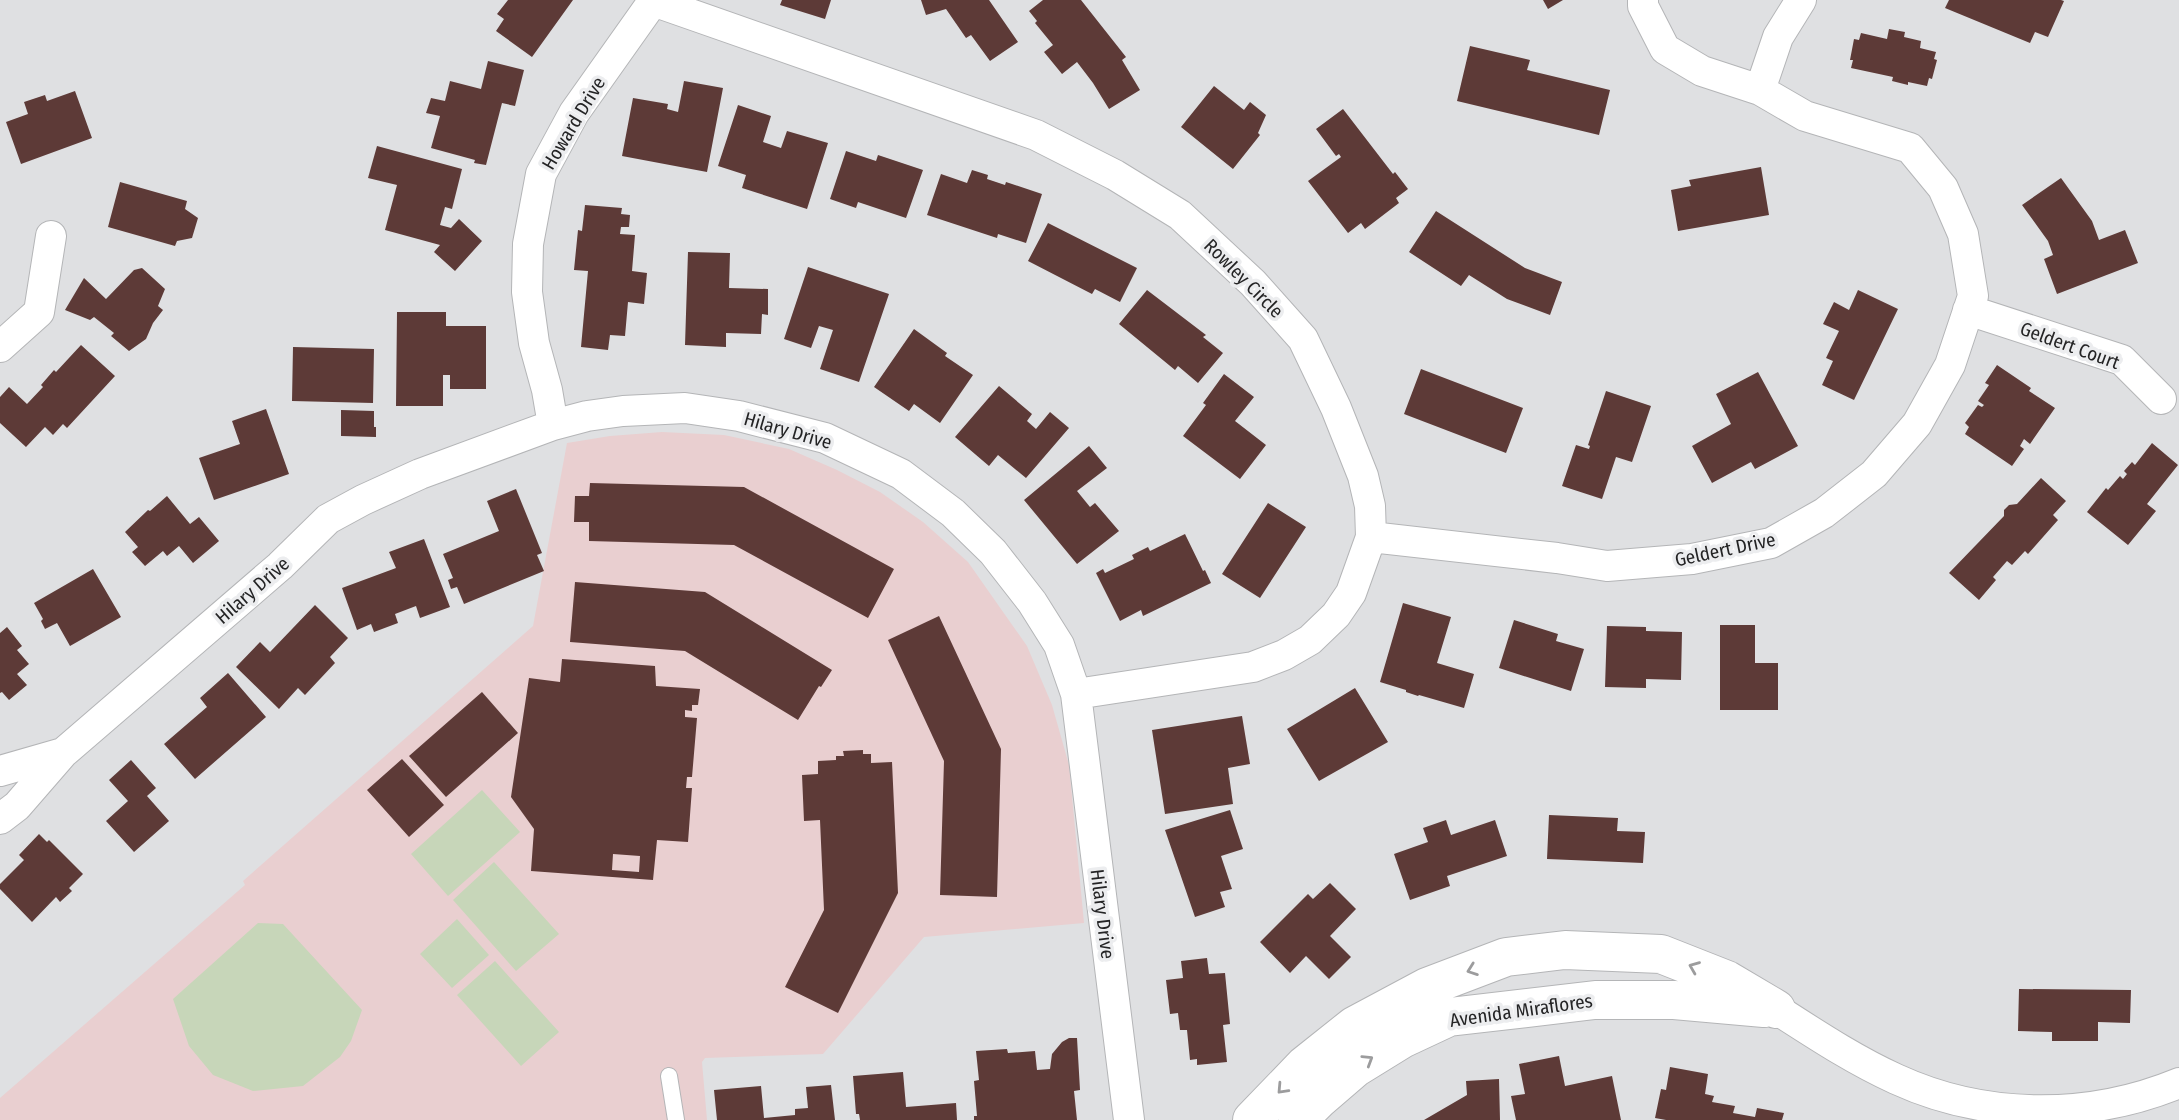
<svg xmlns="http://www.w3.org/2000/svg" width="2179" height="1120" font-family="'Fira Sans Condensed',sans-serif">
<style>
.education{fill:#e9cfd0}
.green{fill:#c7d6b9}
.building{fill:#5d3a37;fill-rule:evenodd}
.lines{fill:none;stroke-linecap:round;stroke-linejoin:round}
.service-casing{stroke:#b4b5b7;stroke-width:18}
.minor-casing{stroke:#b4b5b7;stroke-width:32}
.tertiary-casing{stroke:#b4b5b7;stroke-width:40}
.service{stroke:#fff;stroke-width:16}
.minor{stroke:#fff;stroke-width:30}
.tertiary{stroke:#fff;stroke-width:38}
.oneway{stroke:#9c9c9d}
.labels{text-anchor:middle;stroke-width:7;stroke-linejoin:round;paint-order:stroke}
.street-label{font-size:19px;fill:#242425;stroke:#ecedef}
</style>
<rect width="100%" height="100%" fill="#dfe0e2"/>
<!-- education -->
<path class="education" d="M662,432L724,435L789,449L837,470L880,492L923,522L968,562L1027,646L1052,705L1069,765L1084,923L924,937L823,1054L705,1058L702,1062L707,1120H0V1098L245,885L243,881L533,626L567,443L610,436Z"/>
<!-- green -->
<path class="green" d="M482,790L520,832L448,896L411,854Z
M494,862L559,934L516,971L453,900Z
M457,919L489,955L452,988L420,954Z
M258,923L283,924L362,1010L351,1041L340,1057L303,1086L253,1091L213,1075L189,1046L173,999Z
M495,961L559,1032L521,1066L457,995Z"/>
<!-- building -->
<path class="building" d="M508,0H573L532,57L496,31L504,19L497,14Z
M782,0H831L825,19L780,5Z
M921,0H989L1018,42L990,61L971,35L966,38L946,9L926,15Z
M1043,0H1081L1126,57L1122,60L1140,90L1109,109L1093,83L1077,62L1062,74L1044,52L1053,45L1035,23L1037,21L1029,11Z
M1543,0H1563L1548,9Z
M1949,0H2061L2064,1L2048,37L2035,32L2030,43L1945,8Z
M1889,29L1905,32L1904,37L1921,41L1920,48L1936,52L1934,59L1937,60L1932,79L1929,78L1927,86L1908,82V85L1892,81L1893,77L1851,68L1853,60H1850L1854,39L1859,40L1861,33L1887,39Z
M1470,46L1530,60L1527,70L1610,90L1599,135L1457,101Z
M488,61L524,70L515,106L502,103L486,165L474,163L475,160L431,148L440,116L426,113L431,98L445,101L450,81L481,89Z
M684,81L723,88L707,172L622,156L633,98L668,104L667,109L678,112Z
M1214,86L1244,110L1250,102L1266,115L1258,133L1260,135L1233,169L1181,127Z
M75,91L92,138L21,164L6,122L28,114L24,102L45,95L47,101Z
M738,105L771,116L763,142L781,148L787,131L828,143L807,209L742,188L746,175L718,166Z
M1343,109L1393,174L1395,172L1408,189L1396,198L1399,203L1365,229L1361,223L1348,233L1308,181L1341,157L1339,154L1336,156L1316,129Z
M377,146L462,169L452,209L445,207L440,225L451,228L459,219L482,241L455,271L434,252L440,245L385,230L397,185L368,178Z
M846,151L876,161L878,155L923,170L906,218L858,202L856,208L830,199Z
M1761,167L1769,215L1678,231L1671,190L1691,186L1689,180Z
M972,170L988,175L987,179L1005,185L1006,182L1042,194L1026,243L998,234L997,238L927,215L941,174L967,183Z
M2061,178L2092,221L2099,240L2125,230L2138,263L2057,294L2044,259L2053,255L2048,241L2022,205Z
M120,182L187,201L185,209L198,218L192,238L177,241L175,246L108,227Z
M585,205L622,208L621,214L630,215L629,227H621L620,234L635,235L632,271L647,273L644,304L628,302L625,336L610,335L608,350L581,347L588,271L574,270L578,230L582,231Z
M1436,211L1525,268L1562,282L1550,315L1507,299L1469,275L1461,286L1409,252Z
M1048,223L1137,268L1120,302L1095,289L1092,294L1028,261Z
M688,252L730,253L729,288L768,289V315L762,314L761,334L726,333V347L685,345Z
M808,267L889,294L859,382L820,369L833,330L819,326L811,348L784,339Z
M142,268L165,289L158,306L163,310L153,323L146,339L129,351L111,336L114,333L94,317L90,320L65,310L84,278L106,299L134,270Z
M1147,290L1206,335L1203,337L1223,353L1198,383L1178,366L1175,370L1119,324Z
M1858,290L1898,309L1854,400L1822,385L1833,361L1826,358L1839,331L1823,324L1834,302L1849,310Z
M397,312H446V326H486V389H450V375H443V406H396Z
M914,329L947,353L945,356L973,375L940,423L914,404L909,411L874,387Z
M81,345L115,376L67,428L63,424L53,435L45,427L26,447L0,423V397L9,387L27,404L43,387L41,385L54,370L56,372Z
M293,347L374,349L373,403L292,401Z
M1997,365L2031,388L2029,391L2055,408L2030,444L2024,439L2020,446L2024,449L2012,466L1965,434L1969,427L1965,423L1978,405L1982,407L1984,405L1978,401L1989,385L1985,383Z
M1421,369L1523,408L1506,453L1404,414Z
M1758,372L1798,446L1755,469L1751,462L1712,483L1692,446L1731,424L1716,394Z
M1224,374L1254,397L1235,421L1266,445L1240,479L1183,436L1206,405L1203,403Z
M999,386L1032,414L1027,421L1036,429L1050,412L1069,428L1026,478L998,455L989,466L955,437Z
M1606,391L1651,406L1632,462L1616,457L1602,499L1562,486L1576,445L1589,449L1590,446L1588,445Z
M266,409L289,474L214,500L199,458L240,444L232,421Z
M341,410L374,411V427H376V437L341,436Z
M2152,443L2178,465L2147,504L2156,511L2128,545L2087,512L2106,488L2108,490L2120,476L2123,479L2127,474L2124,471L2132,462L2135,465Z
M1089,446L1107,468L1077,491L1090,507L1095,503L1119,531L1077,564L1024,500Z
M2041,478L2066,501L2053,515L2058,520L2028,554L2025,551L2012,565L2007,561L1993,577L1996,580L1979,600L1949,573L2004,516V510L2009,505L2017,504Z
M590,483L744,487L894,569L868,618L734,545L589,541V522H574L575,496H589Z
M516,489L542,553L537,555L544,571L464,604L457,587L451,589L448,580L453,578L443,554L499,531L487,501Z
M167,496L190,524L199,517L219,541L193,563L179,546L167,556L163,551L145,566L132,552L138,547L125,532L148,510L150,511Z
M1268,503L1306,527L1260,598L1222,574Z
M1185,534L1203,571L1205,570L1211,583L1143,616L1141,610L1120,621L1096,573L1103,569L1105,573L1134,559L1132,555L1148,547L1150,551Z
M424,539L450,607L420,618L416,606L395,614L398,623L374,632L371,624L357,630L342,588L396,568L389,552Z
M93,569L121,617L70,646L57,623L45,629L41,621L43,619L34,603Z
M575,582L705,592L832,670L821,687L819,686L798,720L685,651L570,642Z
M1403,603L1451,617L1437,663L1474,674L1464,708L1419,695L1418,696L1406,692V690L1380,682Z
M315,605L348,638L330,657L335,663L305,695L298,688L279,709L236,667L260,642L270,652Z
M939,616L1001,749L997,897L940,895L944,761L888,640Z
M1514,620L1558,634L1556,641L1584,649L1571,691L1499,668Z
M1720,625H1755V663H1778V710H1720Z
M1607,626L1646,627V631L1682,632L1681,680L1646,679V688L1605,687Z
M7,627L22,646L17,650L29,664L17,674L27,685L9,700L2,692L0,693V633Z
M562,659L655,666L656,686L700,689L698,705H692V711L685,710V717L697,718L692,777H687L686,788H692L688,842L657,840L653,880L531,871L534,829L511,797L529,678L560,682ZM613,854L640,856L639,872L612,870Z
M228,673L266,717L195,779L164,744L207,707L200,698Z
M1355,688L1388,742L1319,781L1287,729Z
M482,692L518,733L446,797L409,756Z
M1242,716L1250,764L1228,768L1233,804L1165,814L1152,730Z
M863,750V754H871V763L892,762L898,893L838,1013L785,987L824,910L820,820L804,821L802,775L818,774V761L836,760V756H844L843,751Z
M402,759L444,805L409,837L367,790Z
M131,760L156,788L147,796L169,821L134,852L106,821L128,801L109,780Z
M1230,810L1243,849L1221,856L1232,889L1220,892L1225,907L1195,917L1165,830Z
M1549,815L1618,818L1617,831L1645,832L1643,863L1547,859Z
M1446,820L1451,835L1495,820L1507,856L1447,876L1450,886L1410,900L1394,854L1428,842L1423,828Z
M39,834L47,842L49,840L83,874L69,888L72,891L60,902L56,897L32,922L0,889V884L24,860L19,855Z
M1330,883L1356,909L1330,936L1351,957L1329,979L1306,956L1290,973L1260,942L1308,894L1313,899Z
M1207,958L1209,974L1225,973L1230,1024L1223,1025L1227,1062L1197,1065V1059L1190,1060L1187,1030H1180L1178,1013L1170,1014L1166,980L1183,978L1181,961Z
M2019,989L2131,990L2130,1023L2098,1022V1041H2052V1032L2018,1031Z
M1069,1038H1077L1080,1090L1074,1091L1077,1120H974V1116H977L974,1081L979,1080L976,1051L1007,1049L1008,1053L1035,1051L1037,1070L1050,1069L1052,1054L1062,1042Z
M1559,1056L1565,1086L1612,1076L1621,1120H1516L1511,1096L1525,1094L1519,1064Z
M1670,1067L1708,1074L1705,1094L1714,1096L1712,1102L1735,1106L1733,1113L1755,1117L1757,1108L1784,1113L1782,1120H1666L1655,1118L1661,1089L1666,1090Z
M903,1072L906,1107L956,1103L957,1120H860L859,1114H856L853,1076Z
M1499,1079L1500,1120H1424L1467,1095L1466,1081Z
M831,1085L835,1120H717L714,1090L761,1086L764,1118L795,1115V1109L808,1108L806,1087Z"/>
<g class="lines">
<!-- service casing -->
<g class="service-casing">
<path id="service" d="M669,1076L676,1120"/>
</g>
<!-- minor casing -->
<g class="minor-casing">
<path id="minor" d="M653,1L1036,135L1115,175L1180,215L1253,283L1303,339L1336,408L1363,476L1370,506L1371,537L1351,593L1336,615L1310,640L1284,655L1253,667L1076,694
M1760,90L1778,37L1801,0
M1968,310L2122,360L2161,399
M0,347L39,312L51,236
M553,425L547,390L534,343L527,292L528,244L541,174L574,113L654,0
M1371,537L1557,558L1607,566L1692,559L1771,543L1824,513L1874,474L1917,424L1950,365L1973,296L1963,234L1943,188L1910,148L1805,116L1760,90L1702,71L1665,49L1643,6V0
M63,753L280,566L328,519L363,500L420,474L553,425L587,416L623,411L685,408L739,416L825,438L901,474L953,513L993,552L1032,602L1059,645L1076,694L1129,1120
M0,771L63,753L17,806L0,819
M1776,1009C1815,1034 1854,1060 1896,1079C1985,1120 2089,1120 2179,1083"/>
</g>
<!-- tertiary casing -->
<g class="tertiary-casing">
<path id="tertiary" d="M1252,1120L1305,1065L1354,1026L1427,987L1506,957L1565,950L1661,954L1727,980L1776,1009
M1298,1120L1319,1099L1355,1068L1402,1039L1449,1017L1595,1000H1674L1764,1008"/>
</g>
<!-- service -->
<use href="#service" class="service"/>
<!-- minor -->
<use href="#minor" class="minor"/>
<!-- tertiary -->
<use href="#tertiary" class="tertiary"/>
</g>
<!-- one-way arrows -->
<defs><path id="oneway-chevron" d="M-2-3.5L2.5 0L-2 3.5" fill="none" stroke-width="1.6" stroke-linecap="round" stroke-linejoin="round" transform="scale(1.75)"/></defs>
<g class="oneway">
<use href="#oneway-chevron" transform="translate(1694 967) rotate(-158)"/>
<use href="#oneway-chevron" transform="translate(1472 970) rotate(160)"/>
<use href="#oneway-chevron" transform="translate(1368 1060) rotate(-32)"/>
<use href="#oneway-chevron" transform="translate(1282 1089) rotate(133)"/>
</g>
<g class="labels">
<!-- street labels -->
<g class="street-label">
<text transform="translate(573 123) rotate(-59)" y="7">Howard Drive</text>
<text transform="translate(1244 278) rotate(45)" y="7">Rowley Circle</text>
<text transform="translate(2070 345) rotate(20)" y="7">Geldert Court</text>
<text transform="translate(788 430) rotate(16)" y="7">Hilary Drive</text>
<text transform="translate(1725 549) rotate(-12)" y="7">Geldert Drive</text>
<text transform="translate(252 590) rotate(-41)" y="7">Hilary Drive</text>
<text transform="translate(1103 914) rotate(83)" y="7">Hilary Drive</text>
<text transform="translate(1521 1010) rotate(-8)" y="7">Avenida Miraflores</text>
</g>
</g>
</svg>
